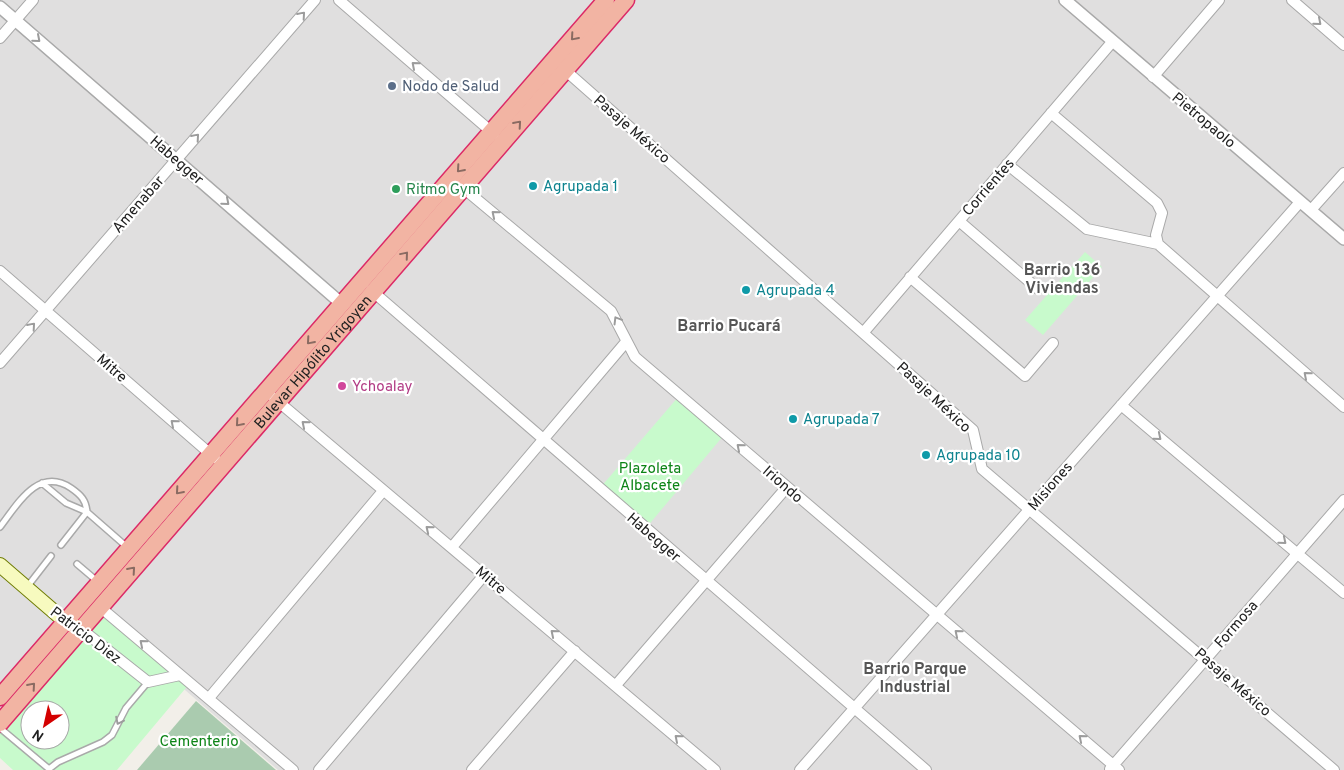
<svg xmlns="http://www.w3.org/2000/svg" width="1344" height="770" font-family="Overpass,sans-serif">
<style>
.residential{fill:#e0dfdf}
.cemetery{fill:#aacbaf}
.park{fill:#c8facc;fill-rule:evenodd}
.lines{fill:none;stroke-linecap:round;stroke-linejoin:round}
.service-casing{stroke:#a9a9a9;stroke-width:8}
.minor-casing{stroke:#a9a9a9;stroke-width:12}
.tertiary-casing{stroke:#a9a9a9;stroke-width:14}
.secondary-casing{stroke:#707d05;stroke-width:16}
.trunk-casing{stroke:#dc2a67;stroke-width:19}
.service{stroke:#fff;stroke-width:5}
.minor{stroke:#fff;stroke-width:10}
.tertiary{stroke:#fff;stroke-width:11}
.secondary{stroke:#f7fabf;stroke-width:14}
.trunk{stroke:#f2b4a3;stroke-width:16}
.oneway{stroke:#9c9c9c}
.oneway2{stroke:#8a6b62}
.service-dot{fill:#5c6f8a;stroke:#fff;stroke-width:2}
.culture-dot{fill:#0f9aa8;stroke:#fff;stroke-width:2}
.leisure-dot{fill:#2e9e5b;stroke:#fff;stroke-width:2}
.hotel-dot{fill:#d1479c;stroke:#fff;stroke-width:2}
.labels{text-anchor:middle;stroke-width:4.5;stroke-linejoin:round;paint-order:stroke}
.service-label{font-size:15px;fill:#4e5e75;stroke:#fff;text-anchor:start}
.street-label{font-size:15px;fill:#222;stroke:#fff}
.culture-label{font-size:15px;fill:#0d838f;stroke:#fff;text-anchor:start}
.leisure-label{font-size:15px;fill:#27864d;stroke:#fff;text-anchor:start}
.hotel-label{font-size:15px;fill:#b23c85;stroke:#fff;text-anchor:start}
.park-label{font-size:15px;fill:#0c8416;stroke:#fff}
.neighbourhood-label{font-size:16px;font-weight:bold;fill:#555;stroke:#fff}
</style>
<rect width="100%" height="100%" fill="#f2efe9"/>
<!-- residential -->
<path class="residential" d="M0,0H1344V770H278L100,617L0,740Z"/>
<!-- cemetery -->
<path class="cemetery" d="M196,701L276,770H137Z"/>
<!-- park -->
<path class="park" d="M1085,252L1102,267L1043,335L1025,320Z
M679,396L724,435L646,528L600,488Z
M104,610L190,683L117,770H13L0,758V730ZM30,710H60V740H30Z"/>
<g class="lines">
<!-- service casing -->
<g class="service-casing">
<path id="service" d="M42,483L66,503L87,512L127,547
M0,527C17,505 38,466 71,488C81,495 86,500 87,512L61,545
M77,564L97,581
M27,587L51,556
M0,728L49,769L58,762L103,742L112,735L126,708L148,682"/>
</g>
<!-- minor casing -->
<g class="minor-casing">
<path id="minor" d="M339,0L494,134
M1292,0L1344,45
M0,38L33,0
M565,70L973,430L982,469L1334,770
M1153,77L1219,0
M1051,113L1157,203L1162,213L1156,235L1158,244
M1007,164L1087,229L1158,244
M462,187L611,311L635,357L1119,770
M1311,210L1344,173
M959,221L1038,289
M1158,244L1344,407
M0,271L215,458
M910,277L1025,376L1053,343
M371,290L926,770
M863,333L1113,41
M0,363L315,0
M274,398L715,770
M1121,405L1344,593
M452,547L626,342
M100,607L293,770
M81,629L148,682L180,675
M616,685L787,487
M209,698L383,491
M1110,769L1344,500
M319,770L485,574
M472,770L575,651
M800,770L1300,202"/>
</g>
<!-- tertiary casing -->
<g class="tertiary-casing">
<path id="tertiary" d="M1065,0L1344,239
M0,7L342,304"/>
</g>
<!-- secondary casing -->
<g class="secondary-casing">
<path id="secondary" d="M0,565L66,622L73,625"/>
</g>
<!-- trunk casing -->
<g class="trunk-casing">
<g id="trunk">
<path d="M0,697L606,0"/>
<path id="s1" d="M0,723L626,0"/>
</g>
</g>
<!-- service -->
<use href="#service" class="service"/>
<!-- minor -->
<use href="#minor" class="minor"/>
<!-- tertiary -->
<use href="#tertiary" class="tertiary"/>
<!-- secondary -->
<use href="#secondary" class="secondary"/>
<!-- trunk -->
<use href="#trunk" class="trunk"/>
</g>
<!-- one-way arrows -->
<defs><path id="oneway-chevron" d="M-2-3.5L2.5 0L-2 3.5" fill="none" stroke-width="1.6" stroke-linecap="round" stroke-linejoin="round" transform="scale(1.25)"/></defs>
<g class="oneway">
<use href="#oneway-chevron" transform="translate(302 15) rotate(-49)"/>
<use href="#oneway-chevron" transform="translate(1318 22) rotate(41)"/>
<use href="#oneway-chevron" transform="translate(37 39) rotate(41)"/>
<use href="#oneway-chevron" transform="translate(415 65) rotate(-139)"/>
<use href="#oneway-chevron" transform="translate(196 137) rotate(-49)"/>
<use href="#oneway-chevron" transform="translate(226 202) rotate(41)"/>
<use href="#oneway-chevron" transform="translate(495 214) rotate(-140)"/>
<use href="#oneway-chevron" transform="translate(617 320) rotate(-121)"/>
<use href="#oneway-chevron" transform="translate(32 326) rotate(-49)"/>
<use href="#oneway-chevron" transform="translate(1307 375) rotate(-139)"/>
<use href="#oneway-chevron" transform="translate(174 423) rotate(-139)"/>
<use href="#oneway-chevron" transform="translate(305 424) rotate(-140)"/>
<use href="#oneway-chevron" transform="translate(1158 437) rotate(40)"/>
<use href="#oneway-chevron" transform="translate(740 447) rotate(-139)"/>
<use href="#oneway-chevron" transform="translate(429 529) rotate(-141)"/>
<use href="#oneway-chevron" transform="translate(1283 541) rotate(40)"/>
<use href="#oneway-chevron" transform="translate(554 633) rotate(-140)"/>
<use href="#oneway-chevron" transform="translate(958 633) rotate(-140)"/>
<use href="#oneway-chevron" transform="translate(143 643) rotate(-140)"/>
<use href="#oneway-chevron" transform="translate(119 721) rotate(116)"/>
<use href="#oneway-chevron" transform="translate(678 738) rotate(-139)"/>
<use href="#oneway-chevron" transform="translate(1082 738) rotate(-140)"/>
</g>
<g class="oneway2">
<use href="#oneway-chevron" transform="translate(574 37) rotate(131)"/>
<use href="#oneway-chevron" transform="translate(518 124) rotate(-49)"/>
<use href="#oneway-chevron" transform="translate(460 169) rotate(131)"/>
<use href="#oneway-chevron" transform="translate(405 255) rotate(-50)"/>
<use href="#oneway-chevron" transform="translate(310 341) rotate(131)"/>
<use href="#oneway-chevron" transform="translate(239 423) rotate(131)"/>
<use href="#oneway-chevron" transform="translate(179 491) rotate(131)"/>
<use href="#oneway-chevron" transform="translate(132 570) rotate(-49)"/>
<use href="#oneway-chevron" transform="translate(32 686) rotate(-49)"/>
</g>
<!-- markers -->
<circle class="service-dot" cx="392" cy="86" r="5"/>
<g class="culture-dot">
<circle cx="533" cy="186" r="5"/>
<circle cx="746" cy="290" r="5"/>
<circle cx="793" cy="419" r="5"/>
<circle cx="926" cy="455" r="5"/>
</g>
<circle class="leisure-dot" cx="396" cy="189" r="5"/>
<circle class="hotel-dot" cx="342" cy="386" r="5"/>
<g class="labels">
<!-- service labels -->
<g class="service-label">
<text x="402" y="91">Nodo de Salud</text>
</g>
<!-- street labels -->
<g class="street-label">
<text transform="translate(1204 120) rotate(40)" y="5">Pietropaolo</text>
<text transform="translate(632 129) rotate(41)" y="5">Pasaje México</text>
<text transform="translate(177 160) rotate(41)" y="5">Habegger</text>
<text transform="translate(988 187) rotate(-49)" y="5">Corrientes</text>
<text transform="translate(138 204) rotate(-49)" y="5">Amenabar</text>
<text dy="5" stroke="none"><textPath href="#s1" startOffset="478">Bulevar Hipólito Yrigoyen</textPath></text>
<text transform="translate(112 368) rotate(41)" y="5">Mitre</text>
<text transform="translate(934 397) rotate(43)" y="5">Pasaje México</text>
<text transform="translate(783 484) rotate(41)" y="5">Iriondo</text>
<text transform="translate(1050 486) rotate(-49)" y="5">Misiones</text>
<text transform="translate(654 537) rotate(41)" y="5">Habegger</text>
<text transform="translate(491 580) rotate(40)" y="5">Mitre</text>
<text transform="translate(1236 624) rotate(-49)" y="5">Formosa</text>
<text transform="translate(86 635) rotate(37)" y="5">Patricio Diez</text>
<text transform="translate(1233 682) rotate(41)" y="5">Pasaje México</text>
</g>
<!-- culture labels -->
<g class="culture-label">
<text x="543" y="191">Agrupada 1</text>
<text x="756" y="295">Agrupada 4</text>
<text x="803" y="424">Agrupada 7</text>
<text x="936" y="460">Agrupada 10</text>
</g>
<!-- leisure labels -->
<g class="leisure-label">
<text x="406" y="194">Ritmo Gym</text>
</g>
<!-- hotel labels -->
<g class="hotel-label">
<text x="352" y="391">Ychoalay</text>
</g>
<!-- park labels -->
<g class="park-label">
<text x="650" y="473">Plazoleta<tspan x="650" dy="17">Albacete</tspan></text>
<text x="199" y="746">Cementerio</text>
</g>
<!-- neighbourhood labels -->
<g class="neighbourhood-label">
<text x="1062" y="275">Barrio 136<tspan x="1062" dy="18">Viviendas</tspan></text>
<text x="729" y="331">Barrio Pucará</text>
<text x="915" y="674">Barrio Parque<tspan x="915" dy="18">Industrial</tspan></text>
</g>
</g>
<!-- north arrow -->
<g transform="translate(45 725) rotate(214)"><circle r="24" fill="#ffffff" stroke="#a7a7a7"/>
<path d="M0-4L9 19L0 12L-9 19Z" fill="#d40000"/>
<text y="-8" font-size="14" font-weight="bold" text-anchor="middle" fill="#222222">N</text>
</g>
</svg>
